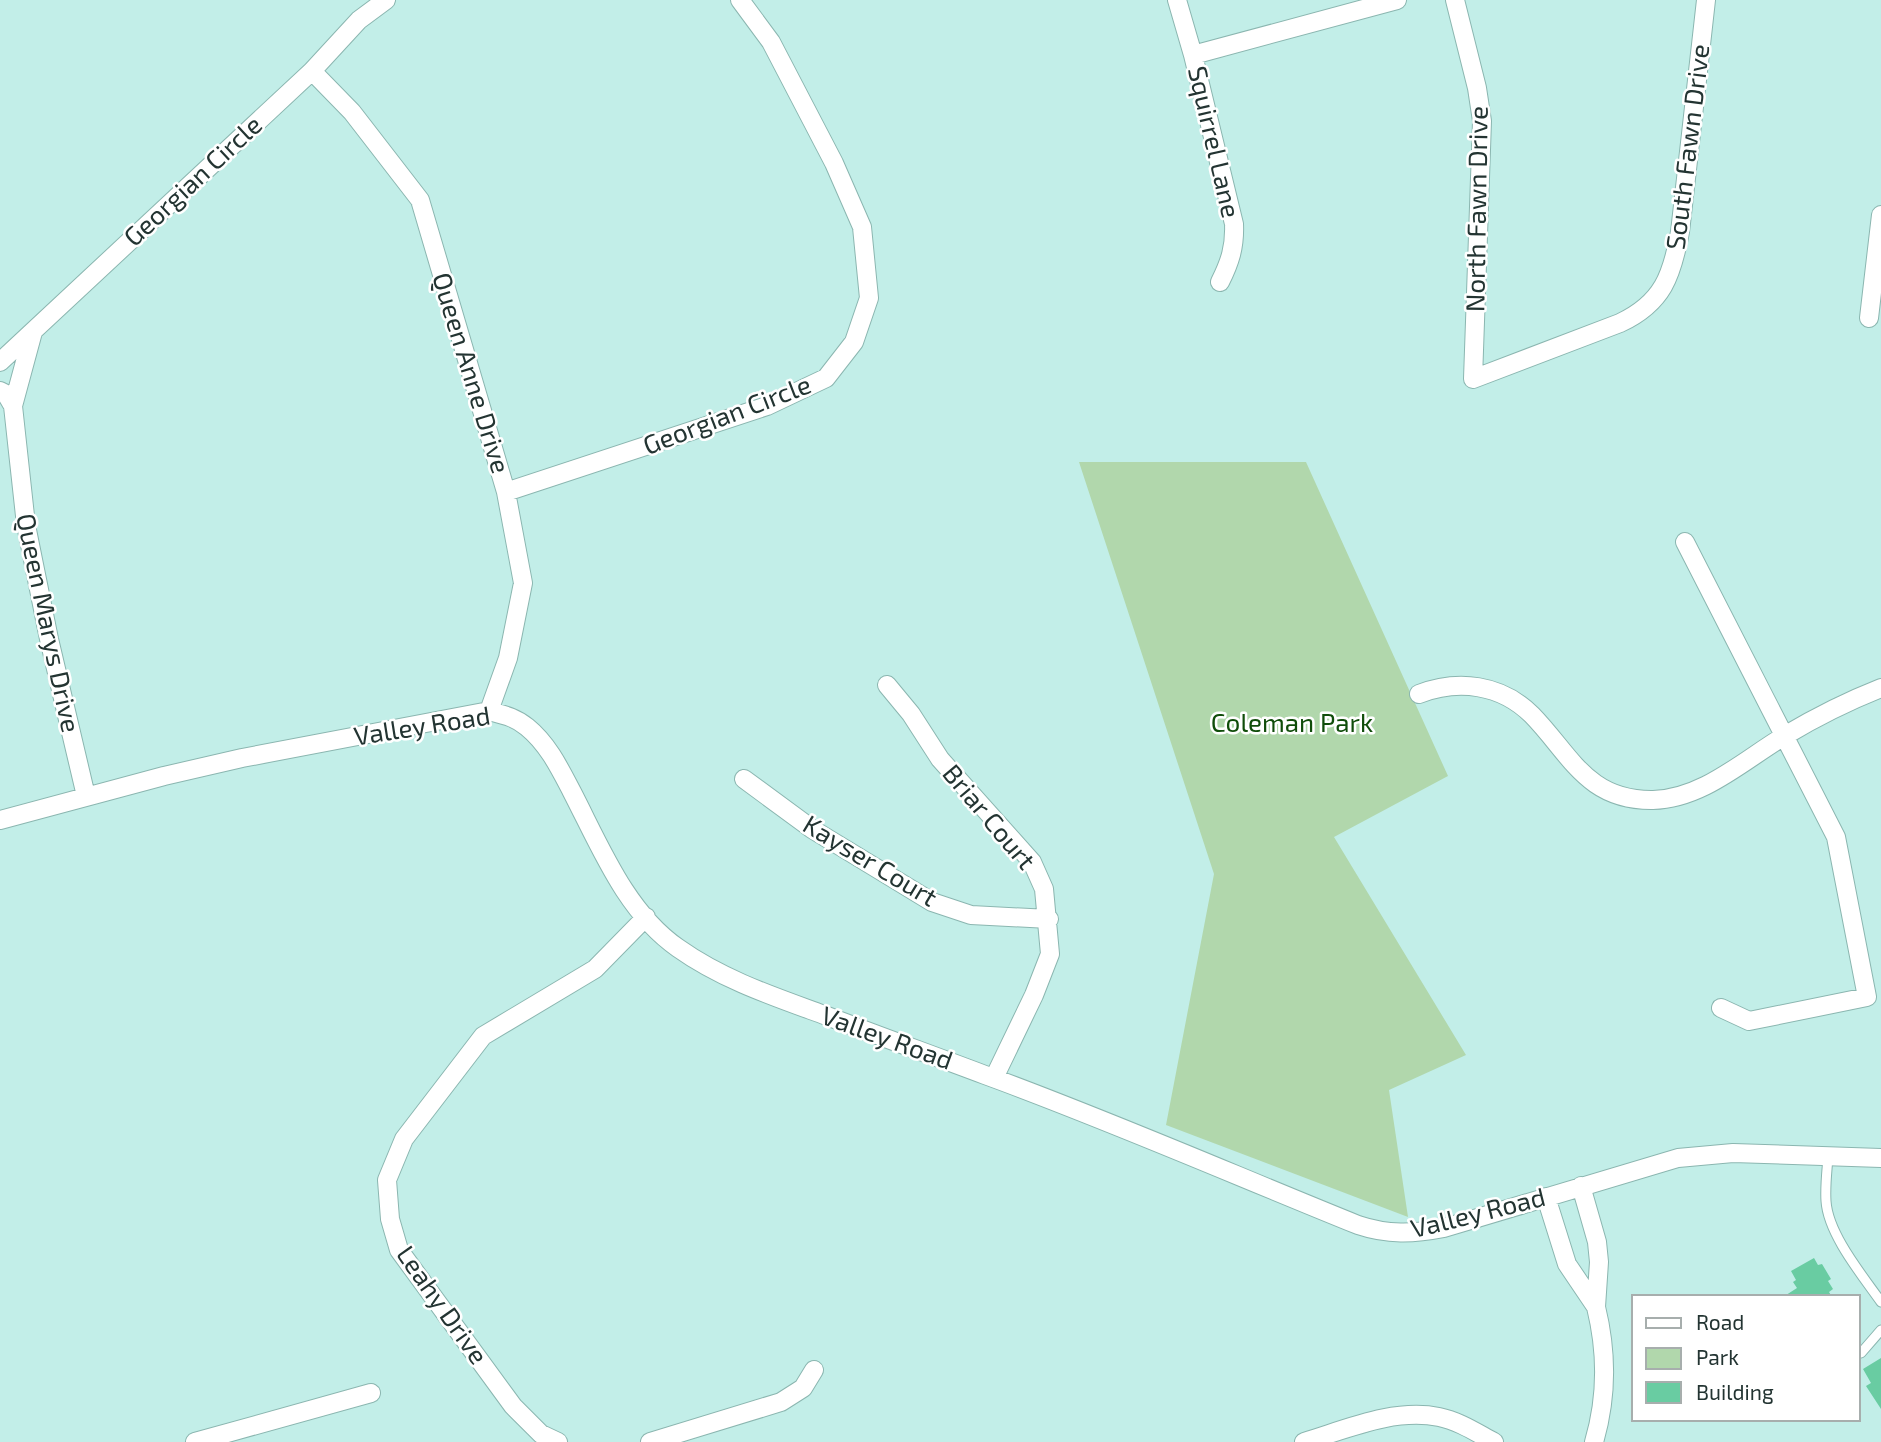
<svg xmlns="http://www.w3.org/2000/svg" width="1881" height="1442" font-family="'Exo 2',sans-serif">
<style>
.green{fill:#b1d7ac}
.building{fill:#69cca2}
.lines{fill:none;stroke-linecap:round;stroke-linejoin:round}
.service-casing{stroke:#8bb6b0;stroke-width:11}
.minor-casing{stroke:#8bb6b0;stroke-width:20}
.service{stroke:#fff;stroke-width:9}
.minor{stroke:#fff;stroke-width:18}
.labels{text-anchor:middle;stroke-width:5;stroke-linejoin:round;paint-order:stroke}
.street-label{font-size:26px;fill:#233432;stroke:#fff}
.park-label{font-size:26px;fill:#104d0a;stroke:#fff}
</style>
<rect width="100%" height="100%" fill="#c2eee8"/>
<!-- green -->
<path class="green" d="M1079,462H1306L1448,776L1334,837L1466,1055L1389,1090L1408,1217L1166,1125L1214,874Z"/>
<!-- building -->
<path class="building" d="M1814,1258L1818,1265L1822,1264L1831,1279L1828,1281L1833,1289L1829,1292L1832,1297H1783L1797,1288L1793,1282L1796,1280L1791,1271Z
M1881,1358V1409L1866,1386L1871,1383L1863,1369Z"/>
<g class="lines">
<!-- service casing -->
<g class="service-casing">
<path id="service" d="M1828,1157C1827,1171 1825,1186 1826,1201C1828,1234 1862,1275 1881,1302
M1861,1353L1881,1330"/>
</g>
<!-- minor casing -->
<g class="minor-casing">
<path id="minor" d="M1177,0L1193,55L1234,224C1235,247 1230,262 1220,282
M1455,0L1477,88L1482,121L1473,379L1620,323C1663,303 1672,275 1680,232L1706,0
M1193,55L1397,0
M312,71L352,112L420,200L506,492L523,583L508,658L489,711
M1869,318L1881,215
M0,362L312,71L359,20L386,0
M0,391L6,394L13,406L33,332
M13,406L26,525L49,639L86,796
M506,492L767,406L826,378L854,342L869,298L862,227L834,163L771,42L740,0
M1685,542L1836,837L1867,997L1749,1021L1721,1008
M887,685L911,714L940,759L1032,862L1044,889L1050,954L1034,995L994,1078
M1419,694C1458,679 1501,684 1532,715C1571,755 1587,801 1653,800C1703,799 1745,759 1786,735C1816,717 1848,701 1881,688
M744,779L812,829L932,902L971,915L1049,919
M0,820L164,776L242,758L489,711C504,715 515,717 527,727C548,744 560,769 572,792C600,846 626,912 678,948C723,980 775,997 827,1016C879,1036 932,1055 985,1075C1111,1121 1234,1175 1358,1225C1388,1235 1413,1234 1444,1228L1678,1158L1733,1153L1881,1158
M1546,1197L1567,1264L1596,1307L1599,1262L1597,1242L1581,1186
M195,1442L371,1393
M558,1442L541,1434L513,1406L399,1250L390,1219L387,1180L404,1139L483,1036L595,969L646,917
M650,1442L781,1402L803,1388L814,1370
M1304,1442C1347,1429 1394,1408 1439,1417C1459,1421 1477,1433 1494,1442
M1594,1442C1607,1398 1607,1352 1596,1307"/>
</g>
<!-- service -->
<use href="#service" class="service"/>
<!-- minor -->
<use href="#minor" class="minor"/>
</g>
<g class="labels">
<!-- street labels -->
<g class="street-label">
<text transform="translate(1214 142) rotate(77)" y="9">Squirrel Lane</text>
<text transform="translate(1688 147) rotate(-83)" y="9">South Fawn Drive</text>
<text transform="translate(193 181) rotate(-43)" y="9">Georgian Circle</text>
<text transform="translate(1477 209) rotate(-89)" y="9">North Fawn Drive</text>
<text transform="translate(471 373) rotate(73)" y="9">Queen Anne Drive</text>
<text transform="translate(727 415) rotate(-21)" y="9">Georgian Circle</text>
<text transform="translate(48 623) rotate(78)" y="9">Queen Marys Drive</text>
<text transform="translate(422 726) rotate(-9)" y="9">Valley Road</text>
<text transform="translate(989 817) rotate(50)" y="9">Briar Court</text>
<text transform="translate(870 861) rotate(31)" y="9">Kayser Court</text>
<text transform="translate(887 1038) rotate(20)" y="9">Valley Road</text>
<text transform="translate(1478 1213) rotate(-14)" y="9">Valley Road</text>
<text transform="translate(442 1305) rotate(55)" y="9">Leahy Drive</text>
</g>
<!-- park labels -->
<g class="park-label">
<text x="1292" y="732">Coleman Park</text>
</g>
</g>
<!-- legend -->
<rect x="1632" y="1295" width="228" height="126" fill="#ffffff" stroke="#a7aead" stroke-width="2"/>
<rect x="1646" y="1318" width="35" height="10" fill="#ffffff" stroke="#a7aead" stroke-width="2"/>
<text x="1696" y="1330" font-size="21" fill="#233432">Road</text>
<rect x="1646" y="1348" width="35" height="21" fill="#b1d7ac" stroke="#a7aead" stroke-width="2"/>
<text x="1696" y="1365" font-size="21" fill="#233432">Park</text>
<rect x="1646" y="1382" width="35" height="21" fill="#69cca2" stroke="#a7aead" stroke-width="2"/>
<text x="1696" y="1400" font-size="21" fill="#233432">Building</text>
</svg>
